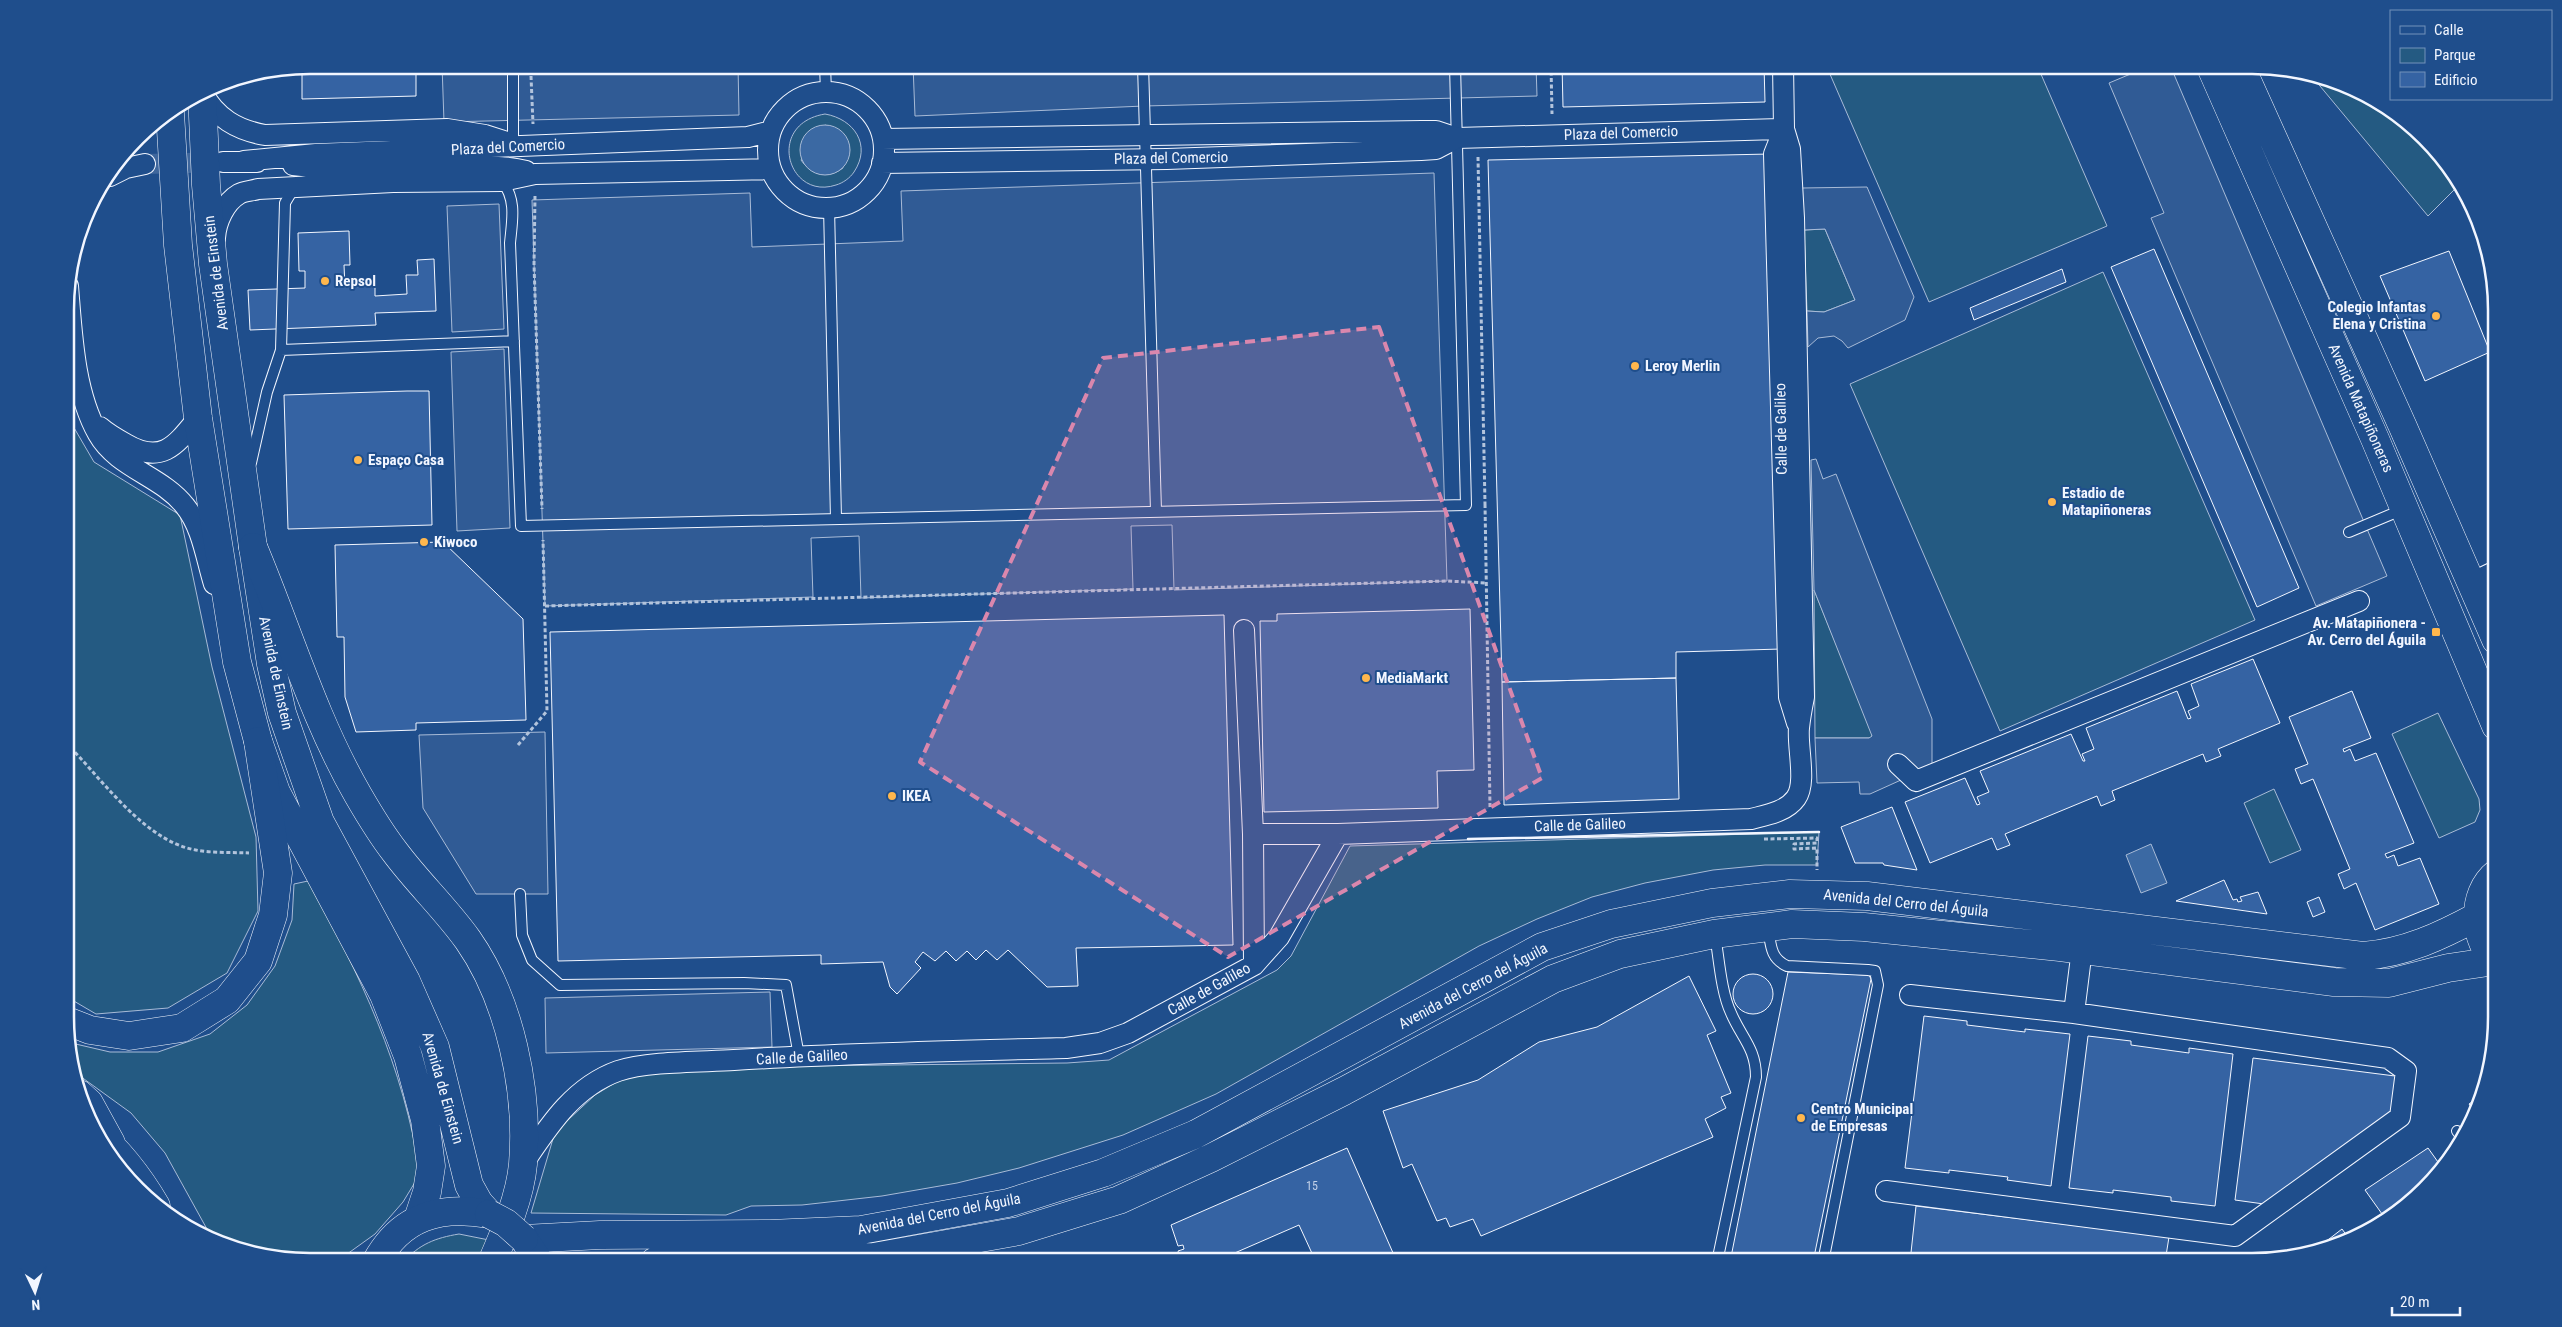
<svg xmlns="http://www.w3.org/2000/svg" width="2562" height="1327" font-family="'Roboto Condensed',sans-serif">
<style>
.green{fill:#245a82;stroke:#a8bbd7;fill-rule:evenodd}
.parking{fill:#305b95;stroke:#a8bbd7}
.water{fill:#3b69a3;stroke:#a8bbd7}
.building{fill:#3563a3;stroke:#f2f6ff}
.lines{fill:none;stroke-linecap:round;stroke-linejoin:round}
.street-tunnel{stroke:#3f679d;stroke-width:20;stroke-dasharray:20 10;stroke-linecap:butt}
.lane-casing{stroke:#f2f6ff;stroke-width:12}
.street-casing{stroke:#f2f6ff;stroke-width:22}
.secondary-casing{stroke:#f2f6ff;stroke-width:29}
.primary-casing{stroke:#f2f6ff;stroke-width:29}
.highway-casing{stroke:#f2f6ff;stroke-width:29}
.path{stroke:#b3c4dc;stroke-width:3;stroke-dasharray:4 2.5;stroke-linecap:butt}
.lane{stroke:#1f4e8c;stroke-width:10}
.street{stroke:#1f4e8c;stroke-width:20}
.secondary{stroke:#1f4e8c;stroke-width:28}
.primary{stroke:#1f4e8c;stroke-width:28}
.highway{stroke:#1f4e8c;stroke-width:28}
.primary-bridge-casing{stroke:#f2f6ff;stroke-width:29;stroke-linecap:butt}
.primary-bridge{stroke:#1f4e8c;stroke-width:28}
.wall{stroke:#f2f6ff;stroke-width:2.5}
.marked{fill:#da87ad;fill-opacity:0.2;stroke:#da87ad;stroke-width:4;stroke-dasharray:10 6;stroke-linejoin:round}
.poi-dot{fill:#ffb74d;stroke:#1f4e8c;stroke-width:2}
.labels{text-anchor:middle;stroke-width:4;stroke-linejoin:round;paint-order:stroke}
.number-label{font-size:12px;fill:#c3d1e8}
.street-label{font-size:15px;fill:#f2f6ff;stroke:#1f4e8c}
.poi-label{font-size:15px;font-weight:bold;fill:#f2f6ff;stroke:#1f4e8c;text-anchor:start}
.rim{fill:none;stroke:#f2f6ff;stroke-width:2.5}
</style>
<rect width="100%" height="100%" fill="#1f4e8c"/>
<!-- green -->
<path class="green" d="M1826,65H2037L2107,226L1929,302Z
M2315,80L2360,90L2413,126L2447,161L2460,184L2428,216Z
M825,114C854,119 872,145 854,172C850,178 843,183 836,185C788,201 765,124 825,114ZM825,125L840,131L843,168C828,179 812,176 801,160Z
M1825,229L1855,300L1824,312L1807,311L1804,230Z
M2103,272L2255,620L2000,731L1850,384Z
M66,414L94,462L180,515L212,667L256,837L258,911L227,973L168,1008L96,1014L67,997Z
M1814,590L1872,732V737L1869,738H1815Z
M2438,713L2479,799L2480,810L2475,822L2439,838L2392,734Z
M2274,789L2301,850L2270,863L2244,803Z
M1819,832L1817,865H1765L1713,870L1645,883L1592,897L1537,919L1479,946L1216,1094L1123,1135L1019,1168L957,1183L882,1196L802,1205L751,1206L726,1215L531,1213L555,1132L595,1095L623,1078L663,1071L799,1066L1067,1063L1109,1060L1277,970L1291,956L1350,846Z
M308,881C360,974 404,1067 420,1174L403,1202L375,1234L336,1262H310L213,1240L165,1153L131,1113L73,1071L67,1042L110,1052H158L210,1034L247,1005L275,966L292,920L294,884Z
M459,1234L489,1240L477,1262H403C420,1244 435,1238 459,1234Z"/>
<!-- parking -->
<path class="parking" d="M442,65H738L739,115L444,122Z
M913,65H1536L1537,96L1144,106L915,116Z
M2152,65H2170L2387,576L2316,606L2151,218L2164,213L2109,83Z
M1434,173L1447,581L1174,590L1172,525L1131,526L1133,589L861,598L859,536L811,538L813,597L545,606L532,200L750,193L752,247L903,241L901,191Z
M1867,187L1914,297L1905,320L1848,348L1842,341L1834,336L1818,338L1808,347L1807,311L1824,312L1855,300L1825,229L1804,230L1802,188Z
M499,204L504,329L452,332L447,206Z
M504,349L510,528L457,531L451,352Z
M1816,459L1823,479L1836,474L1932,719V766L1870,794H1860L1859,782L1817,783L1815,738H1869L1872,736L1814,590L1811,460Z
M545,732L548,894H476L423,808L419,735Z
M770,992L772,1047L546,1053L545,998Z"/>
<!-- water -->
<path class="water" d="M800 150a25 25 0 1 1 50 0a25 25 0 1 1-50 0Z
M2151,844L2167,883L2141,893L2126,855Z"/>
<!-- building -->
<path class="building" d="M310,65H416V96L302,99V67Z
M1562,65H1764L1765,102L1563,107Z
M1770,154L1782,649L1676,652V678L1502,682L1488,160Z
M349,231L350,265H344L345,287L375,286V296L407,294L406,275H418L417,260L434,259L436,311L375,313L376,325L250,330L248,290L305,288V271H299L298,233Z
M2154,249L2299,588L2257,607L2111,267Z
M2449,251L2490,352L2425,381L2380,276Z
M2062,269L2066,282L1974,320L1970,308Z
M407,391H429L432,525L288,529L284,395Z
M443,542L523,619L526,720L416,723V730L356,732L345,697L344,637H337L335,545Z
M1470,609L1474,770L1437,771L1438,808L1264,812L1260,621H1277V614Z
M1224,615L1233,945L1076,948L1078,986L1047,987L1008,950L997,960L986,950L976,960L967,951L956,961L946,951L935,961L923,952L915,962L921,968L897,994L890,987L883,962L821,964V955L558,961L550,632Z
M2253,659L2280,723L2218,749L2221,756L2206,762L2203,754L2112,791L2115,800L2101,806L2097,796L2005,834L2010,845L1997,850L1992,838L1930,863L1905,802L1965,778L1977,805L1980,804L1977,797L1989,792L1980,771L2071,734L2083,761H2085L2082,754L2094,749L2086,728L2177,691L2188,719L2191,718L2188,711L2199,706L2191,684Z
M1676,678L1679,799L1504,805L1502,682Z
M2352,691L2371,738L2343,749L2344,752L2350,749L2355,761L2376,753L2414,843L2385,854L2387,858L2394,855L2398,866L2420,858L2439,904L2375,930L2356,883L2344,889L2338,874L2350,869L2313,779L2301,784L2295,769L2308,764L2289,717Z
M1892,807L1917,870L1884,865L1883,863H1855L1841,827Z
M2224,880L2233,900L2237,899L2238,902L2242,901L2240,897L2258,892L2267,914L2176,901Z
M2319,897L2325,912L2313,917L2307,902Z
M1788,972L1869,975L1871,979L1813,1262H1782L1764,1257L1763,1262H1730Z
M1733 994a20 20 0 1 1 40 0a20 20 0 1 1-40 0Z
M1689,976L1716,1031L1707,1035L1731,1093L1721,1097L1726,1108L1705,1119L1713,1137L1481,1236L1473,1219L1450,1227L1446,1218L1437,1221L1412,1164L1403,1168L1383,1111L1478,1080L1539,1042L1597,1027Z
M1924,1016L1967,1021V1025L2025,1032V1029L2070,1034L2051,1186L2007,1180L2008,1177L1949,1170V1173L1905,1168Z
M2088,1036L2131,1041V1045L2189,1053V1048L2233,1054L2215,1206L2171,1201V1197L2113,1190V1193L2069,1188Z
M2253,1058L2395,1076L2393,1111L2271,1205L2235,1200Z
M2479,1097L2475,1112L2469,1104Z
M1347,1148L1397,1262H1316L1299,1225L1214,1262H1181L1178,1251L1184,1249L1183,1245L1178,1246L1171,1225Z
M2428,1148L2443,1169L2436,1178L2387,1221L2365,1190Z
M1916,1206L2169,1237L2165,1262H1910Z
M2342,1229L2350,1240L2331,1249L2311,1253Z"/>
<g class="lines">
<!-- street-tunnel -->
<path class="street-tunnel" d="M145,164L218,162"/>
<!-- lane casing -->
<g class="lane-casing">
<path id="lane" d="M513,65V145
M825,65L826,92
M1143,65L1156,511
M502,181C517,200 512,221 510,243L521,526L1466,505L1455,65
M829,207L836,519
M281,350L285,203L294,188
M251,463L267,392L281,350L514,341
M2349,532L2404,509
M520,894L522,935L532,960L560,985L744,983L786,985L799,1056
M1768,928C1771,945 1770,958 1787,966L1868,970L1875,971L1878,985L1823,1262
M1715,935C1719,958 1721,992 1731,1013C1741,1037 1756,1048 1756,1077L1717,1262
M2457,1131L2463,1139"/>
</g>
<!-- street casing -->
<g class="street-casing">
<path id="street" d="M202,92C216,118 237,130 265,135L447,129L485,135L507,142
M768 150a58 58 0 1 1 116 0a58 58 0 1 1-116 0Z
M1784,129L1774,154L1789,697L1797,723
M883,139L1422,131H1436L1457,138L1784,129
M244,161L316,154L748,137L771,131
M223,162H257
M882,163L1167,159L1421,150L1436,149L1457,138
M293,165C342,171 392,168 442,167C470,167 499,164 526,171
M110,176L126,168L145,164
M215,238C216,222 225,202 239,194C244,191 252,191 258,189L393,182L502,181L535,174L771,169
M68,286C72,334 74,391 98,434C117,468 162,476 185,506C202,527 206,558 214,584
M100,427C108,434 117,439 126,444C162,465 176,445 198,418
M2471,583L2496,571
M1244,630L1253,834L1254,965
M1898,764L1916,781L2359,601
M1253,834H1338L1751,819C1766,815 1786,812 1796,798C1807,783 1797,747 1799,728C1800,718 1802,707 1804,697L1794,218L1790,149L1784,129L1783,65
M2074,1013L2082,949
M523,1164C548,1127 573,1087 618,1071C647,1061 703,1062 734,1060C845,1053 956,1051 1066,1048L1100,1043L1128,1033L1254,965L1279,937L1338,834
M1886,1191L2235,1236L2400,1117L2406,1071L2388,1058L2074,1013L1910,995"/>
</g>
<!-- secondary casing -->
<g class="secondary-casing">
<path id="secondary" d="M2210,65L2375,439L2496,726
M2240,65L2403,427L2496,640
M202,93L206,185L213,264L253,547L271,664L282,713L320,822L406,981L435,1047L469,1185L479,1203L489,1214
M170,113L178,245L198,418L237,662L258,741L276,792L384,995L408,1056L425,1120L431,1166L427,1192L418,1219
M2497,873C2470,894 2473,942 2497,962
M524,1239L600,1235L770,1234L861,1230L1008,1203L1103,1173L1196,1134L1542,947L1611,924L1712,903L1790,894L1867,896L2363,956C2405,953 2441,936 2478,916
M654,1262L874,1257L1019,1231L1119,1200L1211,1158L1344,1091L1553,979L1620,954L1714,934L1792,924L1864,927L2060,947L2334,982L2389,983L2448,968L2495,961"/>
</g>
<!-- primary casing -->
<g class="primary-casing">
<path id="primary" d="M524,1239L539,1262
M376,1262C401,1216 440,1205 489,1214"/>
</g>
<!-- highway casing -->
<g class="highway-casing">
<path id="highway" d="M253,547C288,630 313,717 358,795C369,814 381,834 395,852C418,883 446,909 468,940C510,1000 529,1091 523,1164C520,1197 505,1232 492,1262
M67,1021L90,1030L129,1036L182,1028L227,1000L258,961L273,915L278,873L258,741
M79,1094L89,1103L111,1143
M94,1130C120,1152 139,1177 156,1206"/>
</g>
<!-- path -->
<path class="path" d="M1551,65L1552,114
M531,76L533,124
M1478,157L1485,504
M535,196L534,264L542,509
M1485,504L1490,807
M545,606L1447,581L1487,583
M66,743C100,777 136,829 181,846C202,854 227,852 249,853
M518,745L547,711L543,540
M1764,839L1817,838V843L1794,844V849L1817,848V870"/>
<!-- lane -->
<use href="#lane" class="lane"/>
<!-- street -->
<use href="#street" class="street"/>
<!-- secondary -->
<use href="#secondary" class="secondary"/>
<!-- primary -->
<use href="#primary" class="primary"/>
<!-- highway -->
<use href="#highway" class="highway"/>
<!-- primary-bridge casing -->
<g class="primary-bridge-casing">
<path id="primary-bridge" d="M489,1214L506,1223L524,1239"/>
</g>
<!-- primary-bridge -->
<use href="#primary-bridge" class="primary-bridge"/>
<!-- wall -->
<path class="wall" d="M1468,839L1819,832"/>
</g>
<!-- marked area -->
<path class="marked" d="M1379,327L1542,778L1228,957L920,762L1103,358Z"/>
<!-- markers -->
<g class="poi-dot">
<circle cx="325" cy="281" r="5"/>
<circle cx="2436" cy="316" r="5"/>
<circle cx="1635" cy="366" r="5"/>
<circle cx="358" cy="460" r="5"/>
<circle cx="2052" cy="502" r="5"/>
<circle cx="424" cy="542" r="5"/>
<rect x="2431" y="627" width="10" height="10" rx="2.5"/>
<circle cx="1366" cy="678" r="5"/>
<circle cx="892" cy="796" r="5"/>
<circle cx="1801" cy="1118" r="5"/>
</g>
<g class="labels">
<!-- number labels -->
<g class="number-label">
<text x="1312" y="1190">15</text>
</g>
<!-- street labels -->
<g class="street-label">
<text transform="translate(1621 133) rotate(-2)" y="5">Plaza del Comercio</text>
<text transform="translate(508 147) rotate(-3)" y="5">Plaza del Comercio</text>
<text transform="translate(1171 158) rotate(-1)" y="5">Plaza del Comercio</text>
<text transform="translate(216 273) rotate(-97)" y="5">Avenida de Einstein</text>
<text transform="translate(2361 408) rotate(66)" y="5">Avenida Matapiñoneras</text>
<text transform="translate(1781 429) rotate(-91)" y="5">Calle de Galileo</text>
<text transform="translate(276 673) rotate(78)" y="5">Avenida de Einstein</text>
<text transform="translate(1580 825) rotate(-2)" y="5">Calle de Galileo</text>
<text transform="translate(1906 903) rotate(6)" y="5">Avenida del Cerro del Águila</text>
<text transform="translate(1473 986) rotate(-28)" y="5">Avenida del Cerro del Águila</text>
<text transform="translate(1209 989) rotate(-29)" y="5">Calle de Galileo</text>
<text transform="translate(802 1057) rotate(-3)" y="5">Calle de Galileo</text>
<text transform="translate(443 1088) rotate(74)" y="5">Avenida de Einstein</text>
<text transform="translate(939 1214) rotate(-11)" y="5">Avenida del Cerro del Águila</text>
</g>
<!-- poi labels -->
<g class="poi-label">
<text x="335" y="286">Repsol</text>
<text x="2426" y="312" text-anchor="end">Colegio Infantas<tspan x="2426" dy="17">Elena y Cristina</tspan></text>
<text x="1645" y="371">Leroy Merlin</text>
<text x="368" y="465">Espaço Casa</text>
<text x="2062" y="498">Estadio de<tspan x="2062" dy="17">Matapiñoneras</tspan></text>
<text x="434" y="547">Kiwoco</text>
<text x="2426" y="628" text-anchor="end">Av. Matapiñonera -<tspan x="2426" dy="17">Av. Cerro del Águila</tspan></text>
<text x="1376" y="683">MediaMarkt</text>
<text x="902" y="801">IKEA</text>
<text x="1811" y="1114">Centro Municipal<tspan x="1811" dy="17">de Empresas</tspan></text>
</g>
</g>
<!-- crop -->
<path d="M0 0H2562V1327H0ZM310 74H2252A236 236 0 0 1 2488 310V1017A236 236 0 0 1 2252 1253H310A236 236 0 0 1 74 1017V310A236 236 0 0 1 310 74Z" fill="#1f4e8c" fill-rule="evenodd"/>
<path class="rim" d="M310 74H2252A236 236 0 0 1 2488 310V1017A236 236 0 0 1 2252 1253H310A236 236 0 0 1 74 1017V310A236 236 0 0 1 310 74Z"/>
<!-- legend -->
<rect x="2390" y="10" width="162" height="90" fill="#1f4e8c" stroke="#7391ba"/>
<rect x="2400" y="26" width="25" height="8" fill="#1f4e8c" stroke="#7391ba"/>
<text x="2434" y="35" font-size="15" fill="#f2f6ff">Calle</text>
<rect x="2400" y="48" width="25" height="15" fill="#245a82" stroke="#7391ba"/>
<text x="2434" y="60" font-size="15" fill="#f2f6ff">Parque</text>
<rect x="2400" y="72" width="25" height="15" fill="#3563a3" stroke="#7391ba"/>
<text x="2434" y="85" font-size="15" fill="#f2f6ff">Edificio</text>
<!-- north arrow -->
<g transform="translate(35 1292) rotate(176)" stroke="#1f4e8c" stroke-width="4" paint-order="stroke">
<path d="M0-4L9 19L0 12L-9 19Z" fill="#f2f6ff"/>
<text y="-8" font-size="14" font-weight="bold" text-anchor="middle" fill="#f2f6ff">N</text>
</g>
<!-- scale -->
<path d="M2392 1307v8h68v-8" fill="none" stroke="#f2f6ff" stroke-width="2.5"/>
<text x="2400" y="1307" font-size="15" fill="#f2f6ff" stroke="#1f4e8c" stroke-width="4" paint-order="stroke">20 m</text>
</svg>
